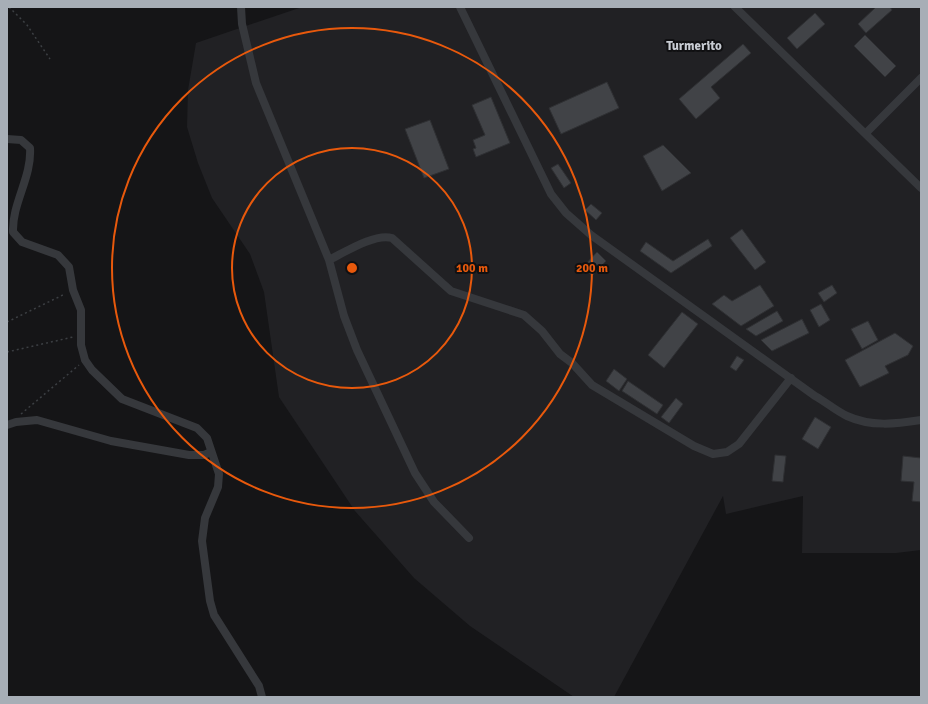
<svg xmlns="http://www.w3.org/2000/svg" width="928" height="704" font-family="Signika,sans-serif">
<style>
.built{fill:#212124}
.building{fill:#414347;stroke:#2f3033}
.lines{fill:none;stroke-linecap:round;stroke-linejoin:round}
.path{stroke:#3c3f43;stroke-width:1.5;stroke-dasharray:2 3;stroke-linecap:butt}
.minor{stroke:#36383c;stroke-width:8}
.ring{fill:none;stroke:#e8590c;stroke-width:2}
.labels{text-anchor:middle;stroke-width:4;stroke-linejoin:round;paint-order:stroke}
.quarter-label{font-size:13px;font-weight:bold;fill:#c8ccd3;stroke:#101012}
.centre{fill:#e8590c;stroke:#101012;stroke-width:2}
.ring-label{font-size:12px;text-anchor:middle;font-weight:bold;fill:#e8590c;stroke:#101012;stroke-width:4;stroke-linejoin:round;paint-order:stroke}
</style>
<rect width="100%" height="100%" fill="#151517"/>
<!-- built -->
<path class="built" d="M302,7H921V550L896,553H802L803,496L726,514L723,496L614,697H574L470,626L414,578L355,511L279,397L264,292L250,254L212,198L198,163L187,127L188,90L196,43Z"/>
<!-- building -->
<path class="building" d="M876,7H890L892,10L866,33L858,24Z
M815,13L825,24L797,49L787,38Z
M865,35L896,66L885,77L854,46Z
M743,44L751,53L711,87L720,98L696,119L679,99Z
M607,82L619,108L561,134L549,108Z
M491,97L510,143L476,157L473,149L476,148L473,140L485,135L472,105Z
M430,120L449,169L424,178L405,129Z
M663,145L691,173L662,191L643,156Z
M558,164L571,183L564,188L551,168Z
M591,204L602,213L596,220L585,210Z
M742,229L766,262L755,270L730,238Z
M708,239L712,246L671,273L640,251L646,242L673,261Z
M597,252L606,261L592,276L583,267Z
M760,285L774,306L741,326L712,304L724,295L732,301Z
M832,285L837,293L824,302L818,293Z
M821,304L830,320L819,327L810,310Z
M777,311L783,321L756,336L746,329Z
M682,312L698,324L664,368L648,355Z
M802,319L809,333L772,351L761,340Z
M868,321L878,340L862,349L851,329Z
M895,333L913,346L908,355L885,366L889,373L860,387L845,360Z
M737,356L744,360L736,371L730,367Z
M614,369L627,379L619,391L606,381Z
M628,381L663,405L657,414L622,391Z
M676,398L683,404L669,423L661,417Z
M815,417L831,427L818,449L802,439Z
M775,455L786,456L783,482L772,481Z
M903,456L921,458V502L912,501L914,482L901,481Z"/>
<g class="lines">
<!-- path -->
<path class="path" d="M9,7L27,25L50,59
M7,322L65,294
M7,352L73,337
M21,414L79,365"/>
<!-- minor -->
<path class="minor" d="M241,7L242,24L256,83L329,260C345,252 375,233 392,238L451,291L524,315L542,331L560,354L572,363L592,385L694,446L713,454L727,452L739,444L791,378
M460,7L551,194L566,213L591,235L815,396C826,402 836,411 847,416C871,427 896,424 921,420
M735,7L921,188
M866,133L921,78
M7,139L21,140L30,148C32,177 12,203 13,232L22,242L58,255L69,267L73,290L81,310V345L85,360L92,370L122,399L197,428L207,438L219,474L218,487L205,518L202,541L210,601L214,615L259,686L262,697
M329,260L344,316L357,350L415,473L434,502L469,538
M7,425L16,422L37,420L111,441L189,455H204L211,452"/>
</g>
<!-- distance rings -->
<g class="ring">
<circle cx="352" cy="268" r="120"/>
<circle cx="352" cy="268" r="240"/>
</g>
<g class="labels">
<!-- quarter labels -->
<g class="quarter-label">
<text x="694" y="50">Turmerito</text>
</g>
</g>
<circle cx="352" cy="268" r="6" class="centre"/>
<g class="ring-label">
<text x="472" y="272">100 m</text>
<text x="592" y="272">200 m</text>
</g>
<!-- border -->
<rect width="928" height="704" fill="none" stroke="#a7aeb6" stroke-width="16"/>
</svg>
